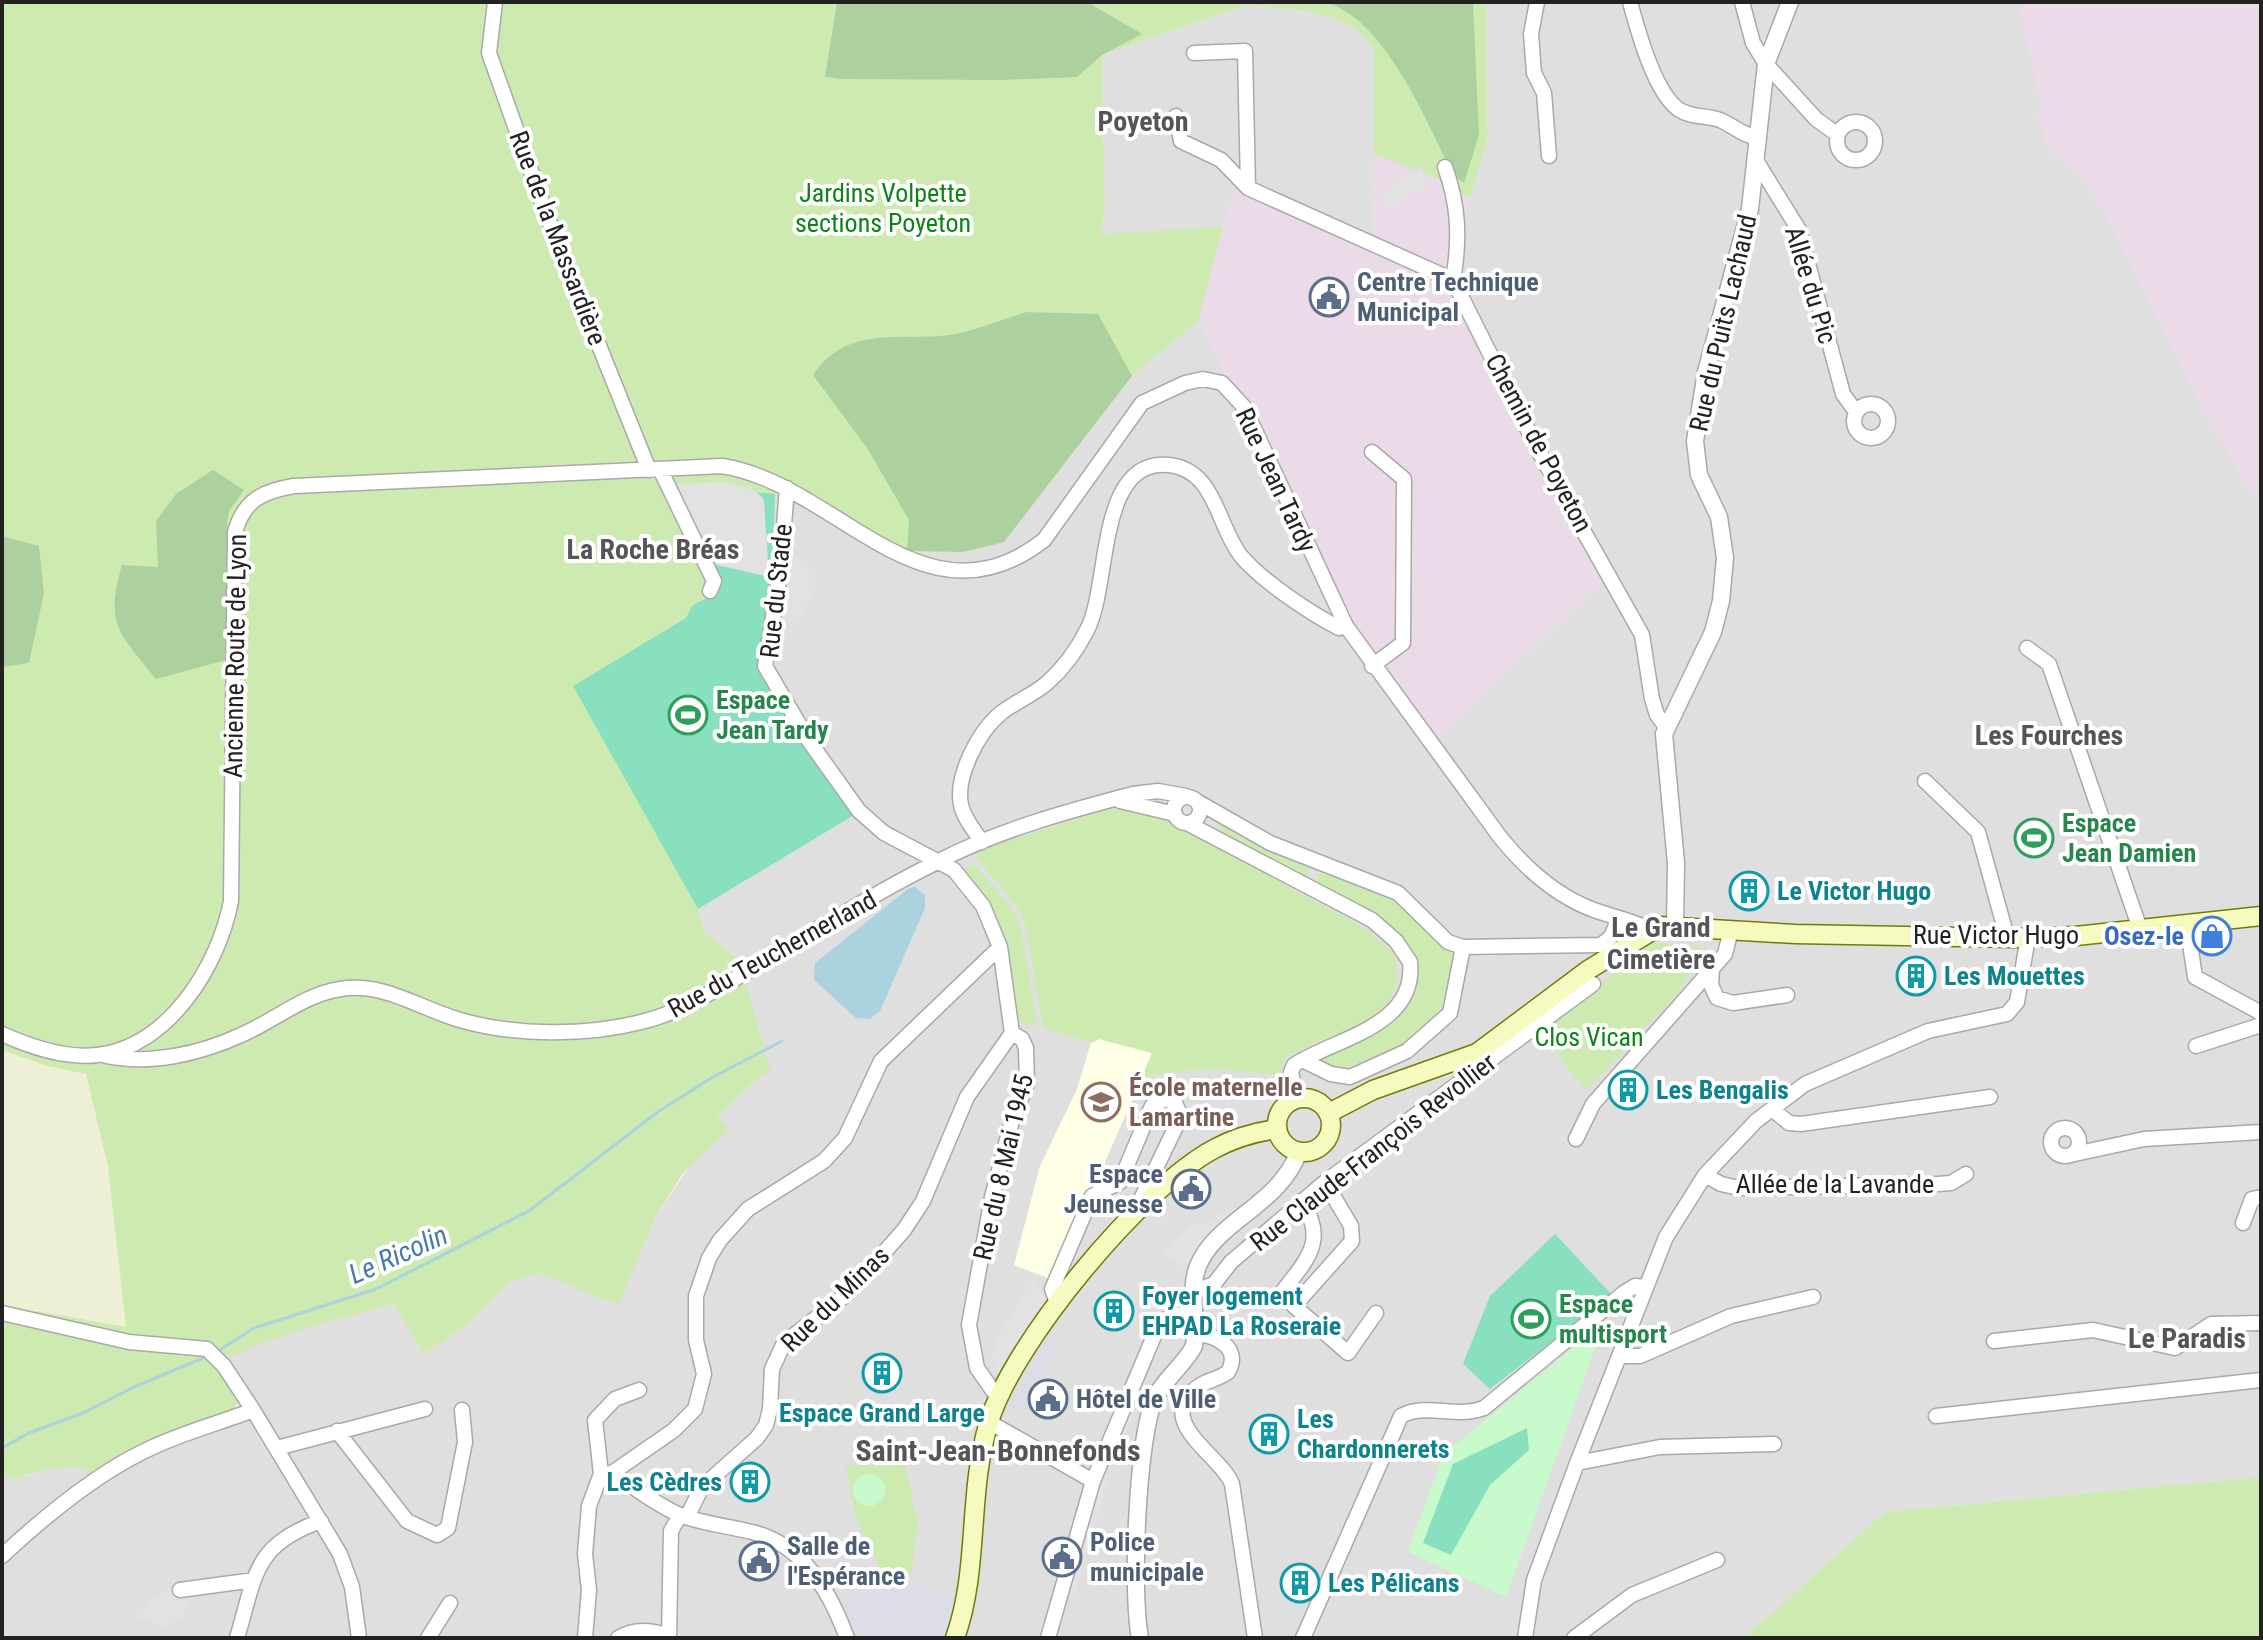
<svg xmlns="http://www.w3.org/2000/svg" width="2263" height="1640" font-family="'Roboto Condensed',sans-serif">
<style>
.residential{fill:#e0dfdf}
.industrial{fill:#ebdbe8}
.education{fill:#ffffe5}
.farmland{fill:#eef0d5}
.grass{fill:#cdebb0}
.forest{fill:#add19e}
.park{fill:#c8facc}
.pitch{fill:#88e0be}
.parking{fill:#e2e2e2}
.plaza{fill:#dddde8}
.water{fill:#aad3df}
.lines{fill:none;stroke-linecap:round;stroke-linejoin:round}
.stream{stroke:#aad3df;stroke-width:3}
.minor-casing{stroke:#a9a9a9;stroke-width:17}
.tertiary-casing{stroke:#a9a9a9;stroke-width:19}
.secondary-casing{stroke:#707d05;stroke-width:21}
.minor{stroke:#fff;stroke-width:14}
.tertiary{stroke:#fff;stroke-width:16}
.secondary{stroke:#f7fabf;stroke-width:18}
.labels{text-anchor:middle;stroke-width:8;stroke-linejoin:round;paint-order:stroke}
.park-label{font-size:26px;fill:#0c8416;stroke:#fff}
.street-label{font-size:26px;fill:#222;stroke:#fff}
.service-label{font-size:26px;font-weight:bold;fill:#4e5e75;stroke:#fff;text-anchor:start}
.leisure-label{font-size:26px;font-weight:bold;fill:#27864d;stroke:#fff;text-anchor:start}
.culture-label{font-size:26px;font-weight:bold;fill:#0d838f;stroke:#fff;text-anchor:start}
.shop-label{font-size:26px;font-weight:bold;fill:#366cbe;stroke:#fff;text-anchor:end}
.education-label{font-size:26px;font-weight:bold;fill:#785e54;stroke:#fff;text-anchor:start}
.neighbourhood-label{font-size:28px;font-weight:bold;fill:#555;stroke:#fff}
.water-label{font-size:28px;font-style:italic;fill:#4a7aab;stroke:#fff}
.quarter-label{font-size:30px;font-weight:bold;fill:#555;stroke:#fff}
</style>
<rect width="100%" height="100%" fill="#f2efe9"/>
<!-- residential -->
<path class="residential" d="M1486,2H2261V432L2253,494L2261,489V1477L1885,1512L1744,1638H2V1479L9,1475L13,1480L56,1466L86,1469L89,1480L229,1413L240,1404L217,1364L255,1344L292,1331L394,1304L424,1354L466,1326L509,1283L538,1273L618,1304L656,1216L691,1164L716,1116L762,1075L740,960L705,933L698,909L747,880L759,665L771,575L776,480L1004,542L1132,376L1198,321L1100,235L1105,211L1102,55L1248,5L1308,11L1333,18L1355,28L1374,49V154L1485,31Z"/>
<!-- industrial -->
<path class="industrial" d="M2019,2H2261V489L2252,495L2193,390L2108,219L2083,179L2049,152L2036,111L2042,110Z
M1374,154L1446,182L1470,198L1464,221L1462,271L1474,304L1609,577L1436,740L1361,651L1198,319L1236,182L1373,239Z"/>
<!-- education -->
<path class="education" d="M1099,1039L1153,1053L1053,1280L1014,1265L1040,1166L1077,1089L1091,1043Z"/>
<!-- farmland -->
<path class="farmland" d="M2,1050L47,1066L86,1074L108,1167L126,1328L2,1305Z"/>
<!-- grass -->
<path class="grass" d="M2,2H1486L1487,139L1470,198L1446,182L1374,154V49L1355,28L1333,18L1308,11L1248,5L1102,55L1105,211L1100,234L1223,227L1198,321L1132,376L1004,542L963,552L907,551L776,481L771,575L760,665L854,815L698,909L705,933L740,960L771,1074L762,1075L717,1115L729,1130L682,1174L656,1216L618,1305L538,1273L509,1283L466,1326L424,1354L394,1304C333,1321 273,1334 218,1364L241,1400L229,1413L89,1481L86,1469C58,1465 39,1470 13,1480L9,1476L2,1479V1305L126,1327L108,1167L86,1074L47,1066L2,1050Z
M1110,808L1160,817L1368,930L1394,953C1414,1028 1332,1028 1286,1057L1278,1075C1233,1069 1185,1066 1141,1078L1152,1053L1099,1039L1091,1043L1043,1028L1026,926L1019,910L972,852Z
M1207,814L1310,865L1307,880L1227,837Z
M975,864L1014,912L1021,928L1037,1025H1025L1018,1020L1005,944L961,870Z
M1323,871L1392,896L1457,956L1452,1002L1419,1039L1353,1073L1319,1064L1318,1060L1409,1001C1417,986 1419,974 1415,957L1318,885L1317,875Z
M1653,943L1699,946L1710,956L1694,967L1676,995L1586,1091L1540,1030Z
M846,1465H905L918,1523L911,1574L879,1567L855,1516Z
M2261,1477V1638H1744L1885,1512Z"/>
<!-- forest -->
<path class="forest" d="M837,2H1087L1142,34L1102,55L1077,77L1001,80L843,79L825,77Z
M1323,2H1473L1479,135L1464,183L1453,175C1428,124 1383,14 1323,2Z
M1027,312L1098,314L1132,376L1004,542L963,552L907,551L909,520L867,448L813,375C847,325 897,341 949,335C975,331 1002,319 1027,312Z
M213,470L244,490L229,511L227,522L226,660L156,679C120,633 104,626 122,565L158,567L156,521L176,494Z
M2,536L39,546L44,593L29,663L2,667Z"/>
<!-- park -->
<path class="park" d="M1604,1323L1506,1597L1408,1552L1443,1455Z
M853 1490a16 16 0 1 1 32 0a16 16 0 1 1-32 0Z"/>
<!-- pitch -->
<path class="pitch" d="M674,484L775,494L772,583L760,665L854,815L698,909L573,686L686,618L693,605L717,593L721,578Z
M1555,1234L1612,1295L1490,1389L1463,1364L1490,1296Z
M1527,1428L1529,1450L1490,1485L1451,1555L1423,1543L1453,1464Z"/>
<!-- parking -->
<path class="parking" d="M1422,167L1428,185L1390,209L1378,194Z
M728,482L756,491L764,500L769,577L713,564L674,484Z
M786,551L815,569V589L796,625L788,622L773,667L770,660L785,585Z
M1230,1206L1240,1215L1204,1242L1183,1268L1162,1254L1190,1225L1206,1223Z
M1034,1278L1049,1300L1000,1374L991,1359L996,1339Z
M1126,1411L1133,1416L1105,1487L1076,1595L1068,1593L1098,1489Z
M174,1585L188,1594L182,1622L172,1621L168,1629L134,1616L153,1598Z"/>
<!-- plaza -->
<path class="plaza" d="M1053,1325L1055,1353L1037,1379L1044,1385L1021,1412L1014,1413L1009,1400L1011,1385L1019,1390L1028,1375L1021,1369Z
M887,1573L960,1600L948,1638H854L844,1606L847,1598Z"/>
<!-- water -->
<path class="water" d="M915,887L925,895V908L880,1011L870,1019L856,1018L814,980L815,963L909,888Z"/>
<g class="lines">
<!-- stream -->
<path class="stream" d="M215,1353L254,1328L376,1289L529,1211L659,1111L713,1077L782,1041
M2,1448L29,1433L83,1413L134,1387L208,1356"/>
<!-- minor casing -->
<g class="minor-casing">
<path id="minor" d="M495,2L489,53L547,216L649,470
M1537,2L1531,34L1534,73L1544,93L1549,156
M1630,2C1638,31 1654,91 1678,109C1691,118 1706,115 1720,120C1734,126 1743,136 1759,138
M1742,2L1753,43L1766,64L1816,119L1838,135
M1194,53L1245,51L1248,188
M1176,116L1181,141L1221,160L1248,188L1453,280L1538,450L1642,635L1652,699L1657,715L1666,727
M1837 141a19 19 0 1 1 38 0a19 19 0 1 1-38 0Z
M1757,162L1799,230L1843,394L1856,412
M1445,167C1459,206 1460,239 1453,280
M1854 421a17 17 0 1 1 34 0a17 17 0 1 1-34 0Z
M1372,452L1404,479L1403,643L1372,666
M660,469L714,581L710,591
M2027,648L2049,664L2140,929
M1925,781L1978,832L2007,937
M1174 810a13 13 0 1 1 26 0a13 13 0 1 1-26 0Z
M1120,801L1175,814
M1198,802L1270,843L1398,893L1448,942L1463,947
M1187,823L1372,920L1396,941L1410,962C1417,1027 1335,1038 1294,1065L1291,1072L1297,1098
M982,842C975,831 964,819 961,805C955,776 979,731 1001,713C1015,702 1033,695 1047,683C1064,668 1077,650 1087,630C1111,585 1096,458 1169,465C1216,470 1217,526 1241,556C1262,581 1310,613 1339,628L1346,626
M2187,924L2195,977L2261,1013
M1712,969L1711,985L1717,998L1733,1003L1787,995
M2,1034C31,1047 65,1059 97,1055C169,1047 219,965 231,901L235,532C244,500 263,491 294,486L722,466C838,484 923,634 1044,540L1142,403L1185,383L1203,379L1222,383L1244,407L1346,626L1500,837C1525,868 1556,896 1594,910C1610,916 1626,919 1642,926L1647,932
M2196,1046L2261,1025
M106,1056C150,1065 200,1054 241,1035C274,1021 303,995 340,989C385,982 418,1008 460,1020C515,1036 586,1036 641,1022C680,1013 715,990 750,970C812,933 874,893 939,861C999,830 1068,811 1133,794L1158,791L1186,796
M1302,1060L1331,1074L1350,1077L1407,1051L1450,1013L1463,947L1601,945L1611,937L1619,918
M1772,1109L1789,1123L1801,1124L1990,1097
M2051 1142a14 14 0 1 1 28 0a14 14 0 1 1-28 0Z
M1576,1139L1593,1104L1725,954L1731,930
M2070,1155L2144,1139L2261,1132
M1705,1175L1721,1184L1739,1188L1938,1184L1951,1183L1966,1174
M1325,1182L1351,1226L1352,1241L1294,1306L1348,1353L1376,1313
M2243,1223L2252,1199L2261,1197
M1194,1291L1214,1284L1231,1262L1325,1182L1593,984
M1277,1299C1302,1264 1331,1243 1301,1201
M1058,1305L1052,1289L1092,1196L1120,1182L1152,1106L1166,1099L1175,1103L1181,1116L1142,1197L1147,1202
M2,1313L129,1342L207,1349L224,1366L253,1410L340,1554L352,1587L359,1638
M1195,1334C1216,1335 1242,1348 1228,1372C1219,1379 1208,1380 1199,1386C1151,1421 1221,1455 1232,1484L1255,1638
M1994,1341L2093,1330L2175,1348L2211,1324L2261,1323
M1620,1356H1640L1731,1316L1813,1297
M998,1398L977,1368L969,1325L992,1197L1012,1121L1027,1084L1026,1048L1022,1039L1012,1033
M1936,1416L2261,1380
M989,1422L1093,1481
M337,1431L407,1521L437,1535L448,1528L465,1442L462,1410
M277,1448L425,1409
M1577,1463L1660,1447L1774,1444
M612,1473C634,1487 656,1505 680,1515C704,1524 728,1526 752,1532C804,1545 830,1592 847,1638
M601,1474L612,1473L674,1430L695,1409L704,1374L696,1340V1296L709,1258L720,1240L748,1209L824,1161L845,1138L881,1061L1000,947
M687,1517L702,1487L757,1438L766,1425L770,1409L772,1369L784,1343L847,1294L904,1230L923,1201L967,1097L1012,1033L1000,947L983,906L954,870L884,833L859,811L809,741L765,666L780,574L787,488
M2,1556C44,1517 101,1470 153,1447C185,1432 220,1423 253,1410
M180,1590L254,1580
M237,1638C256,1575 253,1545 321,1521
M428,1638L450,1603
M585,1638L589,1590L585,1554L589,1506L601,1474L595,1420L615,1399L639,1390
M618,1638C635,1628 651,1630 669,1636
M669,1638L671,1531L680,1515
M1048,1638L1093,1481L1159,1324L1172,1315L1195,1314
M1303,1638L1401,1416C1428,1402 1455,1419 1484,1408L1625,1292L1635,1286L1646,1287
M1525,1638L1534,1580L1577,1463L1666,1237L1705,1175L1756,1121L1805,1084L1928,1031L2007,1014L2017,1002L2028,937
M1574,1638L1632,1595L1717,1560"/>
</g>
<!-- tertiary casing -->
<g class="tertiary-casing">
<path id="tertiary" d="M1675,926L1676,863L1664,734L1713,632L1721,601L1725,558L1719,517L1699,475L1695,441L1706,372L1750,209L1766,64L1790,2
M1140,1638C1131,1591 1137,1443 1154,1400C1164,1378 1184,1366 1194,1346C1198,1320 1188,1291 1198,1266C1217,1220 1280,1205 1299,1151"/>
</g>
<!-- secondary casing -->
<g class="secondary-casing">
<path id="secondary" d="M1277 1125a27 27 0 1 1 54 0a27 27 0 1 1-54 0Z
M1329,1113L1373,1090L1477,1053L1588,970L1660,926L1795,934L2014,938L2076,936L2261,916
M955,1638C980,1568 967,1493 989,1422C1012,1344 1141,1188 1214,1149C1234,1138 1255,1132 1277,1129"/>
</g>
<!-- minor -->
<use href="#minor" class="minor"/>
<!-- tertiary -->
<use href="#tertiary" class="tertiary"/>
<!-- secondary -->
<use href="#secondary" class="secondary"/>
</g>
<!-- icons -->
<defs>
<g id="civic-ring" transform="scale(2)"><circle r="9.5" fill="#fff" stroke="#5c6f8a" stroke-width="1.5"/><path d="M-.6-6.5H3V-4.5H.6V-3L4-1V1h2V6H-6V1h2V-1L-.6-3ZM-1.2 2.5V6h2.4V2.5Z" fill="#5c6f8a"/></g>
<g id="stadium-ring" transform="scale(2)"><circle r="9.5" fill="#fff" stroke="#2e9e5b" stroke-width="1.5"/><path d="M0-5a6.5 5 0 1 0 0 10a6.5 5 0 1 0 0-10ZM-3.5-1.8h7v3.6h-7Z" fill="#2e9e5b"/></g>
<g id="building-ring" transform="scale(2)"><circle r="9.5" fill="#fff" stroke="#0f9aa8" stroke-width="1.5"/><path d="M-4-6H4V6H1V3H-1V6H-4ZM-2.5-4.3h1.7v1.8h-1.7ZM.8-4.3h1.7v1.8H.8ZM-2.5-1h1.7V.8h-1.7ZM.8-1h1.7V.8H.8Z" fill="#0f9aa8"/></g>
<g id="shop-ring" transform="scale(2)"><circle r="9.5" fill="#fff" stroke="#3f7fe0" stroke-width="1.5"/><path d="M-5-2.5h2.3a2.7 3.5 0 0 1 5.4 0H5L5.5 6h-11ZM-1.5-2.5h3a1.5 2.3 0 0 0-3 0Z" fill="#3f7fe0"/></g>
<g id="school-ring" transform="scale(2)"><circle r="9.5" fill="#fff" stroke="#8d6e63" stroke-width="1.5"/><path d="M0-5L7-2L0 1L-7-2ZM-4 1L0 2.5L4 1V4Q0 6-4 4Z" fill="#8d6e63"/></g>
</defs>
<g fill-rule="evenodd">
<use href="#civic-ring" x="1329" y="297"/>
<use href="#stadium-ring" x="688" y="715"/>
<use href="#stadium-ring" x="2034" y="838"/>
<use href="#building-ring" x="1749" y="891"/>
<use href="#shop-ring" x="2212" y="936"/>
<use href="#building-ring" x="1916" y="976"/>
<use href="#building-ring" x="1628" y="1090"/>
<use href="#school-ring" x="1101" y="1102"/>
<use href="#civic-ring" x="1191" y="1189"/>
<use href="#building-ring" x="1114" y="1311"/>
<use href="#stadium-ring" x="1531" y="1319"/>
<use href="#building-ring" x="882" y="1373"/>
<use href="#civic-ring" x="1048" y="1399"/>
<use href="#building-ring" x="1269" y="1434"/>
<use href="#building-ring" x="750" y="1482"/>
<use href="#civic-ring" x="1062" y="1557"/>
<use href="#civic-ring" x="759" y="1561"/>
<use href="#building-ring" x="1300" y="1583"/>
</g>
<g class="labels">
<!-- park labels -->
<g class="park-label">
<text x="883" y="202">Jardins Volpette<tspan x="883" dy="30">sections Poyeton</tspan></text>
<text x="1589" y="1046">Clos Vican</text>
</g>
<!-- street labels -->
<g class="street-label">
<text transform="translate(558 238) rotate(69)" y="9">Rue de la Massardière</text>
<text transform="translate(1811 285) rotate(73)" y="9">Allée du Pic</text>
<text transform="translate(1723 323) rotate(-77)" y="9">Rue du Puits Lachaud</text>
<text transform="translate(1539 443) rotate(62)" y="9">Chemin de Poyeton</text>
<text transform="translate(1276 480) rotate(65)" y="9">Rue Jean Tardy</text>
<text transform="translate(776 591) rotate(-84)" y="9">Rue du Stade</text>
<text transform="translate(235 656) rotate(-89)" y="9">Ancienne Route de Lyon</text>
<text x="1996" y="944">Rue Victor Hugo</text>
<text transform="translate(772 954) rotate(-29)" y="9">Rue du Teuchernerland</text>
<text transform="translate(1373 1152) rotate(-38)" y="9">Rue Claude-François Revollier</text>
<text transform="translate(1003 1167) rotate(-77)" y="9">Rue du 8 Mai 1945</text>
<text x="1835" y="1193">Allée de la Lavande</text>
<text transform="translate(835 1299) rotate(-44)" y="9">Rue du Minas</text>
</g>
<!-- service labels -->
<g class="service-label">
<text x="1357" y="291">Centre Technique<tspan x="1357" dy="30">Municipal</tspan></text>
<text x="1163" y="1183" text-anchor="end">Espace<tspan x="1163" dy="30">Jeunesse</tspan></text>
<text x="1076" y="1408">Hôtel de Ville</text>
<text x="1090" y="1551">Police<tspan x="1090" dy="30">municipale</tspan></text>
<text x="787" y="1555">Salle de<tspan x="787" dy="30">l'Espérance</tspan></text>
</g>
<!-- leisure labels -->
<g class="leisure-label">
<text x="716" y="709">Espace<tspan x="716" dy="30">Jean Tardy</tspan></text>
<text x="2062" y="832">Espace<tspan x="2062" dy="30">Jean Damien</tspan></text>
<text x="1559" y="1313">Espace<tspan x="1559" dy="30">multisport</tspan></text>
</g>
<!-- culture labels -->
<g class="culture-label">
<text x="1777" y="900">Le Victor Hugo</text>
<text x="1944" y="985">Les Mouettes</text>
<text x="1656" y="1099">Les Bengalis</text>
<text x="1142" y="1305">Foyer logement<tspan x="1142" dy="30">EHPAD La Roseraie</tspan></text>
<text x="882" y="1422" text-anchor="middle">Espace Grand Large</text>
<text x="1297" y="1428">Les<tspan x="1297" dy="30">Chardonnerets</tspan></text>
<text x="722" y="1491" text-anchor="end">Les Cèdres</text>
<text x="1328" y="1592">Les Pélicans</text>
</g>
<!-- shop labels -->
<g class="shop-label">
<text x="2184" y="945">Osez-le</text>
</g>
<!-- education labels -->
<g class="education-label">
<text x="1129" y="1096">École maternelle<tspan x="1129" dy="30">Lamartine</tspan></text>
</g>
<!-- neighbourhood labels -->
<g class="neighbourhood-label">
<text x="1143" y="131">Poyeton</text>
<text x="653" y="559">La Roche Bréas</text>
<text x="2049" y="745">Les Fourches</text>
<text x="1661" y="937">Le Grand<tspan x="1661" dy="32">Cimetière</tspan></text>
<text x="2187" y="1348">Le Paradis</text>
</g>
<!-- water labels -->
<g class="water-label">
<text transform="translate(398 1254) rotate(-24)" y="10">Le Ricolin</text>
</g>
<!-- quarter labels -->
<g class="quarter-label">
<text x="998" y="1461">Saint-Jean-Bonnefonds</text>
</g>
</g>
<!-- border -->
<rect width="2263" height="1640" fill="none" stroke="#222222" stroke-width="8"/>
</svg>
